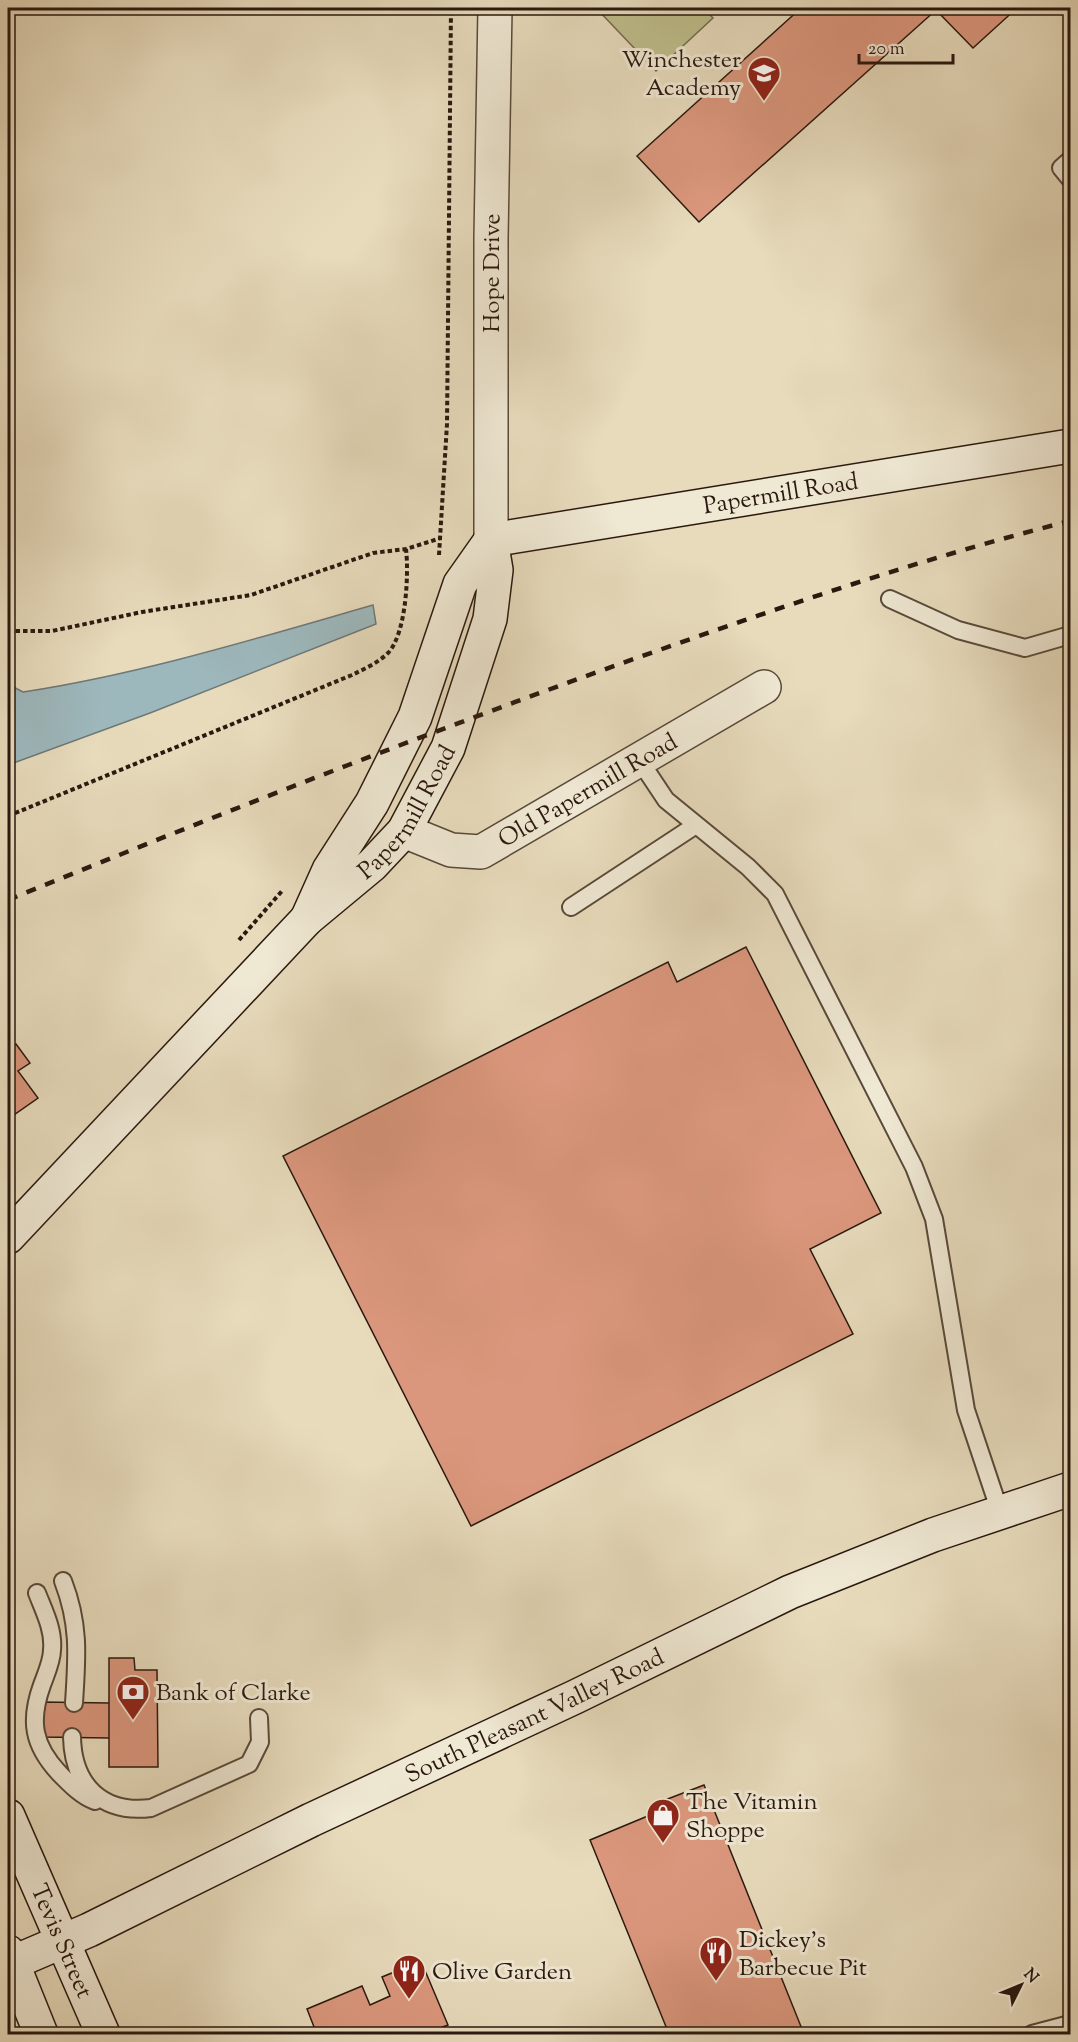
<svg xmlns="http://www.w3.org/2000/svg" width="1078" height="2042" font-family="'Sorts Mill Goudy',serif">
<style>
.green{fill:#bebd8b;stroke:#746a4d;stroke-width:1.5}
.water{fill:#9db8bd;stroke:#6f7877;stroke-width:1.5}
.building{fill:#db977d;stroke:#2a180f;stroke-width:1.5}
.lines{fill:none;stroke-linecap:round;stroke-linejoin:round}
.service-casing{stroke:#59493a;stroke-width:20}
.minor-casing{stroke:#59493a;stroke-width:36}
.tertiary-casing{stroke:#59493a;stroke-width:36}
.secondary-casing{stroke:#2a180f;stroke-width:36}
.path{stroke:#2a180f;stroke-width:4;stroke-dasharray:4.5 3;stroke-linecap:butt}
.service{stroke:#efe8d3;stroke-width:16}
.minor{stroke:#efe8d3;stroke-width:33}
.tertiary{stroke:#efe8d3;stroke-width:33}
.secondary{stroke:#efe8d3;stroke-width:33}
.rail{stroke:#2a180f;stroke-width:4.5;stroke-dasharray:10 10;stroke-linecap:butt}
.labels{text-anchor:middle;stroke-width:6;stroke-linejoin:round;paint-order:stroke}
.poi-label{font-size:24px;fill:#2a180f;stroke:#efe8d3;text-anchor:start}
.street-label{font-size:24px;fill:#2a180f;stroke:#efe8d3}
</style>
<rect width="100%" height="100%" fill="#e7dbbc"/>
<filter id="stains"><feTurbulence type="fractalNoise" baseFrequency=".00333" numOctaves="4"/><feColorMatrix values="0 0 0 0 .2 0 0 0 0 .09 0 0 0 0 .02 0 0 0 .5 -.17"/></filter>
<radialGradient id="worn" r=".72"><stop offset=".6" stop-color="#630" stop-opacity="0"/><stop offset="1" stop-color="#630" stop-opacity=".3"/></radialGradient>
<!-- green -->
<path class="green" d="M596,8H703L713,18L656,71Z"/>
<!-- water -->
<path class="water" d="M373,605L376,624L150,713L8,765V684L23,692C141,674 258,638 373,605Z"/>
<!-- building -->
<path class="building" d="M801,8H1017L973,48L936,10L699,222L637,156Z
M746,947L881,1213L810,1249L853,1334L471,1526L283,1156L668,962L677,982Z
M16,1044L30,1063L18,1071L38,1098L8,1119V1050Z
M109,1658H134L135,1670H157L158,1767H109Z
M41,1702L109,1703V1738L41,1737Z
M704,1785L804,2034H669L590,1840L655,1813L652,1805Z
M421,1961L448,2025L435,2030L437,2034H310L316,2032L307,2009L362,1986L370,2005L390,1996L382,1977Z"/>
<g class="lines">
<!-- service casing -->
<g class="service-casing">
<path id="service" d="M1070,160L1061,168L1070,179
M890,599L958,630L1025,648L1070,635
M640,761L666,800L748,867L775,894L914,1167L934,1219L966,1410L1000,1512
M571,907L696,825
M63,1581C80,1625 77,1657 74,1703
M37,1593C44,1611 54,1630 52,1650C52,1661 46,1674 42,1685C29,1721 33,1745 59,1773C70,1784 81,1796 95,1801
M72,1737C73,1786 103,1814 151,1808L249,1764L260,1742L259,1718
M1032,2034L1070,2024"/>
</g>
<!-- minor casing -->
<g class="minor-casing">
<g id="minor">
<path id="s1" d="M404,831L451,850L481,852L764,687"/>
</g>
</g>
<!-- tertiary casing -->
<g class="tertiary-casing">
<g id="tertiary">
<path id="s2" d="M491,540V238L495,8"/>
</g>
</g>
<!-- secondary casing -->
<g class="secondary-casing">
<g id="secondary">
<path id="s3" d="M307,919L329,870L372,803L415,717L460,584L491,540L1070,446"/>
<path id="s4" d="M8,1237L307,919L372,865L404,831L448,748L490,619L496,570L491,540"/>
<path id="s5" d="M8,1816L103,2034"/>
<path d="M8,1952L41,2034"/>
<path id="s6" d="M12,1963L89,1930L311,1820L575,1697L790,1592L933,1535L1070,1489"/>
</g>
</g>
<!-- path -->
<path class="path" d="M439,555L447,424L451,8
M8,631H52L142,612L251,595L373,553L406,549L441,538
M8,816L352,675C364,669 378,663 388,653C406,634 409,575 406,549
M239,940L282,891"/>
<!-- service -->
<use href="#service" class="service"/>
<!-- minor -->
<use href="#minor" class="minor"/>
<!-- tertiary -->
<use href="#tertiary" class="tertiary"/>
<!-- secondary -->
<use href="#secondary" class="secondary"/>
<!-- rail -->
<path class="rail" d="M8,900C204,820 401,743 600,671C755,616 911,561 1070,521"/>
</g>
<!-- icons -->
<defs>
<g id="school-pin" transform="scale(1.725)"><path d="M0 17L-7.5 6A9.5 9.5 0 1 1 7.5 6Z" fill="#8f2418" stroke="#efe8d3"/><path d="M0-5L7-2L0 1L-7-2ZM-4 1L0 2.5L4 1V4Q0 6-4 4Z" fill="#fff"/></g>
<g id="bank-pin" transform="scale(1.725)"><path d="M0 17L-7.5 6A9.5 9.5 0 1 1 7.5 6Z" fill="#8f2418" stroke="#efe8d3"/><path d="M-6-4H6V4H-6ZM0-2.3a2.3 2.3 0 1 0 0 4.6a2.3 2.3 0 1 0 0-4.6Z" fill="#fff"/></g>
<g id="shop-pin" transform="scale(1.725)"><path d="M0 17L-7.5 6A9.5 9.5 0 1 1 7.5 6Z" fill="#8f2418" stroke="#efe8d3"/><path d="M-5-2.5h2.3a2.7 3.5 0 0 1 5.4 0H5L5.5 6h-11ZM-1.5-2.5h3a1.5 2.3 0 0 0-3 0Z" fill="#fff"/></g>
<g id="restaurant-pin" transform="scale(1.725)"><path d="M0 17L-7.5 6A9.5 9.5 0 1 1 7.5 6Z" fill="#8f2418" stroke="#efe8d3"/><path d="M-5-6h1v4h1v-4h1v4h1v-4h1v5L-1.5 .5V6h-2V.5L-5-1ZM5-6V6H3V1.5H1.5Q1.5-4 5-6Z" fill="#fff"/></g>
</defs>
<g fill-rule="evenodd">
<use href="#school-pin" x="764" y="73"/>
<use href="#bank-pin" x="133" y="1692"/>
<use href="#shop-pin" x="663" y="1815"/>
<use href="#restaurant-pin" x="716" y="1953"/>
<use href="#restaurant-pin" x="409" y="1971"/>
</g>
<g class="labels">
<!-- poi labels -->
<g class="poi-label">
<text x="741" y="67" text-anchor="end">Winchester<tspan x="741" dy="28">Academy</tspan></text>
<text x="156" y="1700">Bank of Clarke</text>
<text x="686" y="1809">The Vitamin<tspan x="686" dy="28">Shoppe</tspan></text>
<text x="739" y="1947">Dickey's<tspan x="739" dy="28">Barbecue Pit</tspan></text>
<text x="432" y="1979">Olive Garden</text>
</g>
<!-- street labels -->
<g class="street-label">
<text dy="8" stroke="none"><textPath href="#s2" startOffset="267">Hope Drive</textPath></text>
<text dy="8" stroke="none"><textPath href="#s3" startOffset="717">Papermill Road</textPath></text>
<text dy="8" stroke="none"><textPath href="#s1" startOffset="204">Old Papermill Road</textPath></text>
<text dy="8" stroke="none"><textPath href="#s4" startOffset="585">Papermill Road</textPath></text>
<text dy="8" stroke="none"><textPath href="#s6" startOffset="578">South Pleasant Valley Road</textPath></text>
<text dy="8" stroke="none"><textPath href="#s5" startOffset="136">Tevis Street</textPath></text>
</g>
</g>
<!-- margin -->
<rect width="1078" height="2042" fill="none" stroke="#e7dbbc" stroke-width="30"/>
<rect x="9" y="9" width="1060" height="2024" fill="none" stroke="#2a180f" stroke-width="3"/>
<rect x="15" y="15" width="1048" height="2012" fill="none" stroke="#2a180f" stroke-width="1.5"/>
<!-- north arrow -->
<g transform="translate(1021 1985) rotate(47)" stroke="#efe8d3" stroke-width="4.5" paint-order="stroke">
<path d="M0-4.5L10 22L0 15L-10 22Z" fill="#2a180f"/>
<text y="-9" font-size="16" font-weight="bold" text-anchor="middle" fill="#2a180f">N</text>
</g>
<!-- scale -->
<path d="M859 54v9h94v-9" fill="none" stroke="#2a180f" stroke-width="3"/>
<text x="868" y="54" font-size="18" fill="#2a180f" stroke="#efe8d3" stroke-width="4.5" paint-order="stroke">20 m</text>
<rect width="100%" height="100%" filter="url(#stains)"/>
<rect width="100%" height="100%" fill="url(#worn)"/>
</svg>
